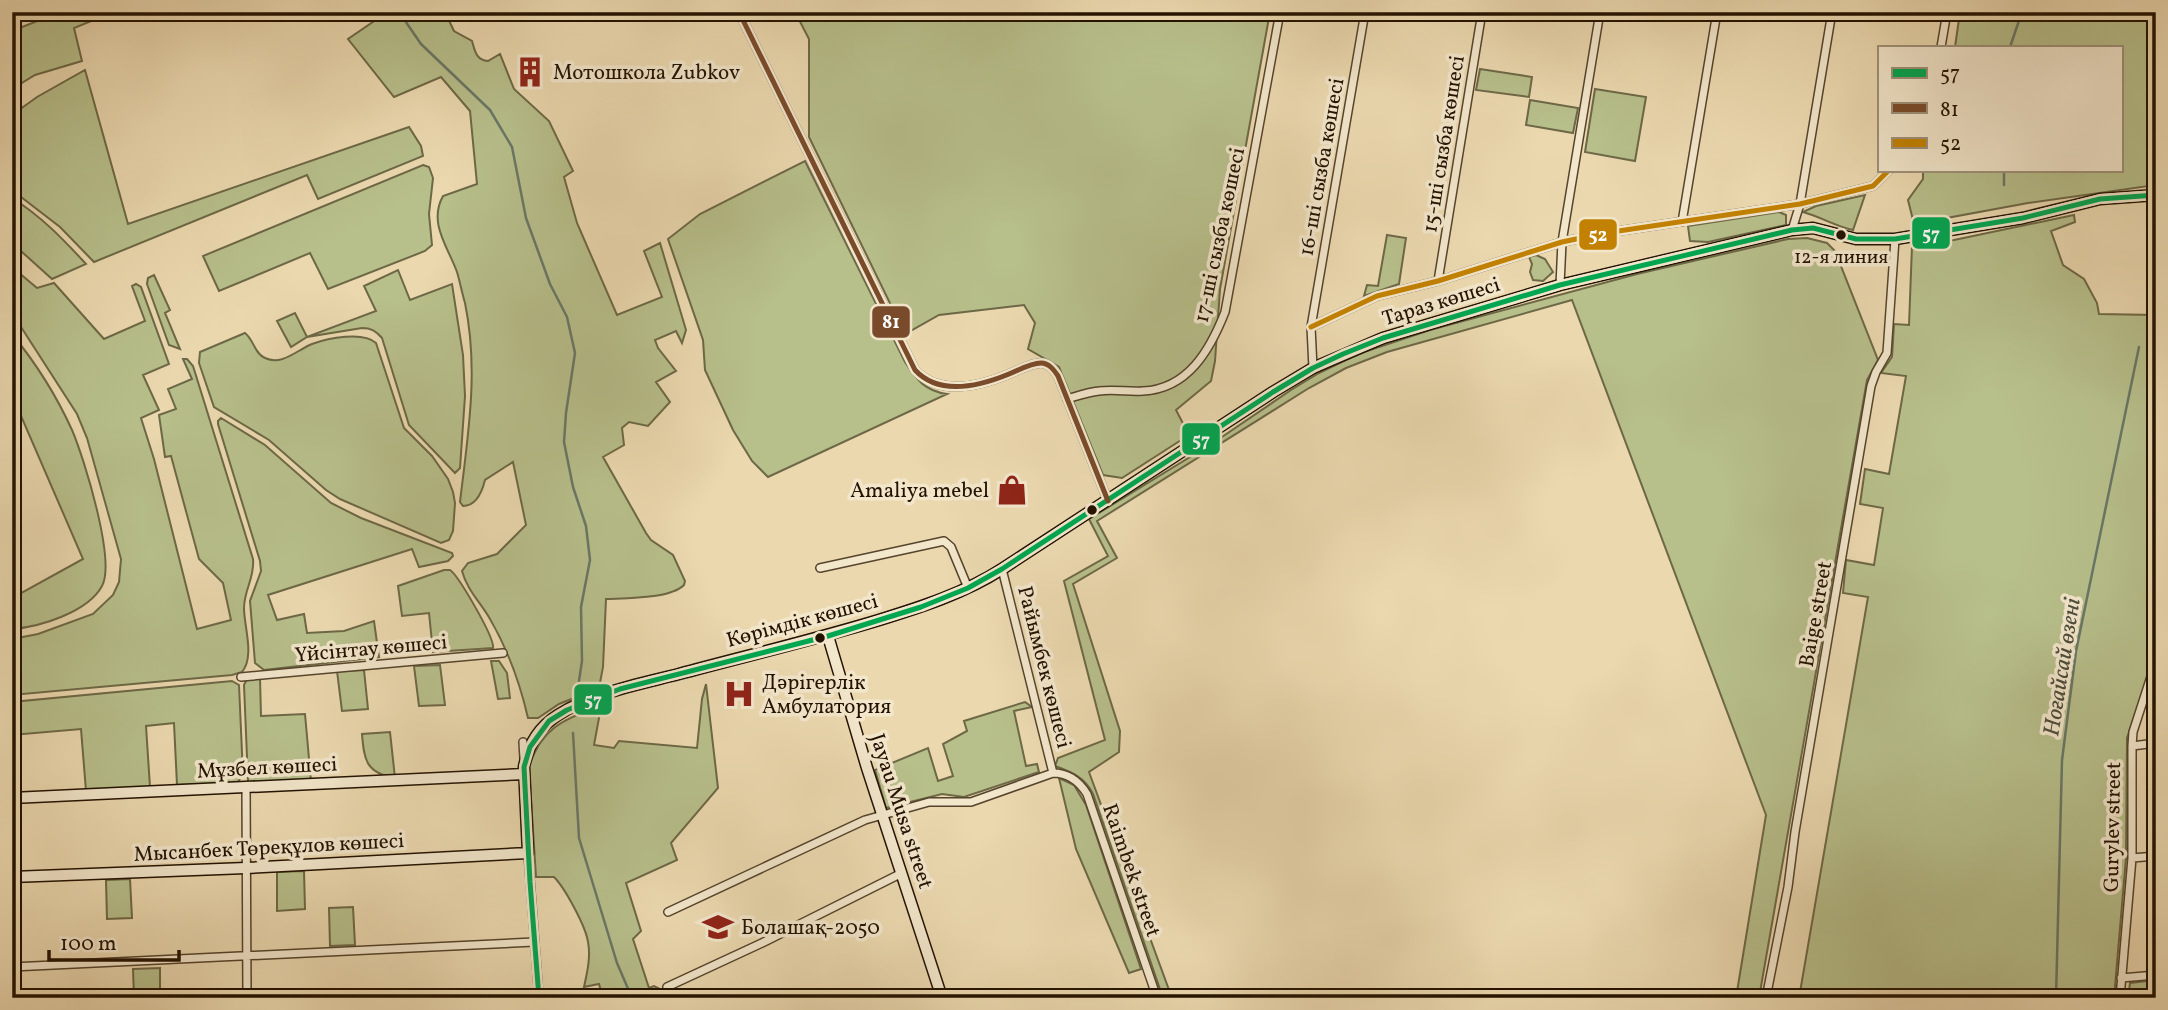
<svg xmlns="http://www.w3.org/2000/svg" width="2168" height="1010" font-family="Vollkorn,serif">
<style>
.green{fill:#b7bf8b;stroke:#6d6846;stroke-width:2}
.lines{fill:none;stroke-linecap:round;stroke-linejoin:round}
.stream{stroke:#697767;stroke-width:2.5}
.street-casing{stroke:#55442c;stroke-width:10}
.secondary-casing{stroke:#231200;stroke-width:13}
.street{stroke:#f2e6cb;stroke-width:7}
.secondary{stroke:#f2e6cb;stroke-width:10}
.bus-1-casing{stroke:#f2e6cb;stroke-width:10}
.bus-2-casing{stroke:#f2e6cb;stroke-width:10}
.bus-3-casing{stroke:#f2e6cb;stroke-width:10}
.bus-1{stroke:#00a651;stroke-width:5}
.bus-2{stroke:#7a4b2a;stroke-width:5}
.bus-3{stroke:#c28100;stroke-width:5}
.bus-dot{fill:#231200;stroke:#f2e6cb;stroke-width:2.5}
.labels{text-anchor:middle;stroke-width:7;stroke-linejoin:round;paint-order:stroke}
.bus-label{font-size:19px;fill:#231200;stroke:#f2e6cb}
.poi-label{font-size:21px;fill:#231200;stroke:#f2e6cb;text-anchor:start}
.street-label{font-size:21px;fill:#231200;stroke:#f2e6cb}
.water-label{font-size:23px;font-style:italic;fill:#4c4d3c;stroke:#f2e6cb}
.line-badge{stroke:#f2e6cb;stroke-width:2.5}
.badge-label{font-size:19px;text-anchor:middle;font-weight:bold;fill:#fff}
</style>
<rect width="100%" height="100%" fill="#ebd8af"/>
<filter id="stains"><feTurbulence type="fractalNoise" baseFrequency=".00286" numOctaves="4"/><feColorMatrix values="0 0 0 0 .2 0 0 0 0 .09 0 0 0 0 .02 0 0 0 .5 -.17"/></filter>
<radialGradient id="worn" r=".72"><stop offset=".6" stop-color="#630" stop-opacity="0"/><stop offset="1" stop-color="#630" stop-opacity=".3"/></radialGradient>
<!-- green -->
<path class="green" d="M60,12H113L74,28L82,61L35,75L12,89V31Z
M383,12H445L454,31L472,41C475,51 476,60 488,61L500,54L514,89L549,121L573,171L564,177L577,223L617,315L662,297L644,251L660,243L686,330L682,343L676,331L655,340L658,348L676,371L656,382L670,402L648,426L629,422L622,428L624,445L603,457L646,533L651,540L673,555L685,581L684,585C670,599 626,598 606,599L603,667L599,688L559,704L538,718H528C520,683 508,650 490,619C481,603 467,590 462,571L468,563L497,554L526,525L513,462L485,480C482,492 476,506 463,506L460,502C468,434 479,371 465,303C462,293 460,282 457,272C448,247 428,223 443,196L477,184L470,111L441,77L394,97L348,39L383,15Z
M795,12H1270L1220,289L1215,361L1211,381L1176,410L1189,435L1122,478L1103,475L1059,367L1028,349L1035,323L1024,305L939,315L905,334L809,137V39Z
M1960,12H2156V185L2028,203L1914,224L1908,200L1923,179V170H2121V47H1955Z
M1480,69L1532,77L1529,97L1476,90Z
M85,70L128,224L409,127L421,146L423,156L318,199L307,175L94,262L60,227L12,190V115L37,97Z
M1595,89L1646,97L1635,161L1585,152Z
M1530,100L1578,108L1573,133L1526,125Z
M805,161L905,362C917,380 925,391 947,394L768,477L752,461L733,430L705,370L703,340L668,239L700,214Z
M423,165L429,167L433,178L429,214L432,245L425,251L328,289L310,253L219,291L203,256Z
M1865,195L1853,230C1835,226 1821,217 1803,212L1816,206Z
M12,198C41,216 63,239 86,264L52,279L12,243Z
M1779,212L1786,215V225L1708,242L1690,241L1688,226Z
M2074,215L2075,222L2051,231L2063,265L2084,279L2097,303L2099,314L2156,315V612L2149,675L2127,738L2126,858L2114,998H1799L1868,597L1843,593L1846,560L1874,565L1883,508L1860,504L1865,469L1889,474L1906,376L1881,373L1892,357L1894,324L1909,325L1912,246L1954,240Z
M1387,235L1406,238L1399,284L1364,296L1367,285L1378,286Z
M1807,238L1827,243L1835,251L1878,360L1867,380L1759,998H1736L1766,815L1572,300L1387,352L1346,368L1309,388L1097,521L1117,558L1073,584L1120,731L1119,752L1089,772L1172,998H1163L1093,794C1085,777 1071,772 1055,766L1058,758L1105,740L1064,581L1108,556L1089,519L1216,441L1291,390L1319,373L1358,354L1430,330L1637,274L1788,239Z
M1536,255L1545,259L1553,272L1543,281L1533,280L1530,272L1532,264L1529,257Z
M12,267L37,288L54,283L104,339L145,321L132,286L136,284L141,287L169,364L143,375L159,410L141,418L154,459L197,629L231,620L223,583L199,559L171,456L165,457L159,415L176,409L168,389L192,379L183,359H187L193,366L253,559C255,577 244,590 244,608C244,627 255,656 242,672L232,675L12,695V639L38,634L93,614L113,595L119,582L121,559L87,438L77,414L12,313Z
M398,270L410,300L452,284L463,355L465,396L460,468L455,473L409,425L382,338C376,331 371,328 362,328L307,337L291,347L277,321L295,313L307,337L376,311L364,286Z
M154,275L170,310L165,313L180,349L169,345L147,284L148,278Z
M245,333C254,340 254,353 265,358C282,366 297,350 312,344C328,338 363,331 376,343L404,428L432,456L448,479L453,492L455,503L453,531L449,540L441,543L340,499L326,490L269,440L214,407L199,363L200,352Z
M12,334C35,362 57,397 72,430C84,458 116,561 102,586C88,612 40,627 12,629V598L83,559L15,402L12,403Z
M221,418L265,445L331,503L361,518L452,553L453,556L448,561L419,567L412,549L268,595L277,620L304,614L307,633L344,631L374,621L379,657L264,670L255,663L250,601L261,571L260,561L218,424V421Z
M444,570H450C458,575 495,638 493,648L433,652L429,613L402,616L398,586Z
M491,661H499L507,673L510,698L498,699Z
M440,665L445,705L419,706L414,666Z
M364,670L368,709L342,711L337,671Z
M260,678L261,716L305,714L311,781L249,783L248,781L244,685L247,679Z
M232,681L239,685L243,775L237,783L177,785L174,723L146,726L150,787L86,791L81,729L12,735V702Z
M706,684L718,788L671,843L677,860L626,883L641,931L633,939L649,988L654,986L678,998H590L602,995L599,984L584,987C587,973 591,957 588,942C586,927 565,888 554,877H536L529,767C541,729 561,721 597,707L599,718L594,745L614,748L619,741L697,748L702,699Z
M1025,702L1032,707L1014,711L1026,766L1037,764L1039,772L964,797L942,794L886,808L875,770L928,748L938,781L953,776L943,744L967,731L964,721Z
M390,732L395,778C366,773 364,760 362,734Z
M1059,778L1074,785L1086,805L1141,969L1129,973L1076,849Z
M304,871L305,909L277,911V872Z
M130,879L132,918L107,919L106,880Z
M353,907L355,945L330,946L329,908Z
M160,968V998H134L133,969Z
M2156,980V998H2128L2130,983Z"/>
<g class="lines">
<!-- stream -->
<path class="stream" d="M399,12L421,44L490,110L512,147L526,218L550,284L567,317L575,353L566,413L564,442L573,487L586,526L590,560L581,607L582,661L579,681
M2010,47L2022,12
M2004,185V170
M573,733L579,838L617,963L632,998
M2056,998L2062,760L2076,651L2139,347"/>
<!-- street casing -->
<g class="street-casing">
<path id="street" d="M739,12L915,370C940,397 980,386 1009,374C1019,370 1031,363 1041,363C1049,363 1054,370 1058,376L1108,501
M1941,47L1947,12
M1682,222L1717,12
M1792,230L1800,204L1832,12
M1438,281L1482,12
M1560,285L1562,242L1600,12
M1311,327L1377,296L1438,281L1562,242L1605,233L1800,204L1873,186L1889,170
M1313,368L1311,327L1365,12
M1067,399C1077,396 1088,392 1099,391C1114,389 1128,392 1143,391C1188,389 1210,350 1225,312L1280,12
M820,568L944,541L951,547L968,588
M1002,569L1053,773
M241,677L503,653
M523,742L524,759
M2132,746L2156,743
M246,787L247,998
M528,853L539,998
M2132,858L2156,856
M668,912L865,820L929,802H971L1053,773C1068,773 1079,781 1087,794L1157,998
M12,967L534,942
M2121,978L2156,975
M667,987L762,943L902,873
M1766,998L1788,887L1795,832L1871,386L1876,372L1887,353L1895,239
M2120,998L2132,858V746L2133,732L2156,661"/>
</g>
<!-- secondary casing -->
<g class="secondary-casing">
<path id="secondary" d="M828,636L867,768L942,998
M12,798L524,774
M12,877L246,868L528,853L524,767C528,745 539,727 558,715C592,693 640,684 679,674C746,656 813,640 879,620C921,607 965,593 1002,569L1273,392L1313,368L1383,338L1560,285L1792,230L1813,228L1856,239H1895L2023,218L2100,199L2156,195"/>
</g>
<!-- street -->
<use href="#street" class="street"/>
<!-- secondary -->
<use href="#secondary" class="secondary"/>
<!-- bus-1 casing -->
<g class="bus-1-casing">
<path id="bus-1" d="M539,998L530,882L524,767L530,747L549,721L567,710L620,689L828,636L921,607L968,588L1002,569L1273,392L1313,368L1343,354L1383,338L1560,285L1792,230L1813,228L1856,239H1895L2023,218L2100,199L2156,195"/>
</g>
<!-- bus-2 casing -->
<g class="bus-2-casing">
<path id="bus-2" d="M739,12L915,370C940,397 980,386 1009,374C1019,370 1031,363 1041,363C1049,363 1054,370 1058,376L1108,501"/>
</g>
<!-- bus-3 casing -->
<g class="bus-3-casing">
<path id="bus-3" d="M1311,327L1377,296L1438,281L1562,242L1605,233L1800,204L1873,186L1889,170"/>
</g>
<!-- bus-1 -->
<use href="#bus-1" class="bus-1"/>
<!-- bus-2 -->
<use href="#bus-2" class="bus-2"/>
<!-- bus-3 -->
<use href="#bus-3" class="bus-3"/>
</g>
<!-- icons -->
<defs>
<g id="building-bare" transform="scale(2.415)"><path d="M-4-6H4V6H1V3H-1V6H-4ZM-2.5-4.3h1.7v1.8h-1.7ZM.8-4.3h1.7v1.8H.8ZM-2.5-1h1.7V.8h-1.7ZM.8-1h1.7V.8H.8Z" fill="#8f2418" stroke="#f2e6cb" stroke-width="2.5" paint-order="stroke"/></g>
<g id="shop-bare" transform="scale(2.415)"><path d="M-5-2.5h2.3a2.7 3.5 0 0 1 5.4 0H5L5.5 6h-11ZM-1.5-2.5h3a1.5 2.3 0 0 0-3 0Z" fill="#8f2418" stroke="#f2e6cb" stroke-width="2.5" paint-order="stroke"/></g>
<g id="hospital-bare" transform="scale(2.415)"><path d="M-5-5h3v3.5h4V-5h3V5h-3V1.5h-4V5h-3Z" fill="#8f2418" stroke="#f2e6cb" stroke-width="2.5" paint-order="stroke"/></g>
<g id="school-bare" transform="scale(2.415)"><path d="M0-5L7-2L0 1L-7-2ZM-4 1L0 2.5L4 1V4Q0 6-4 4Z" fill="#8f2418" stroke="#f2e6cb" stroke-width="2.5" paint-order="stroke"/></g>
</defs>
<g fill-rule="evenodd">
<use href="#building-bare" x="530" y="72"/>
<use href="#shop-bare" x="1012" y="490"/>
<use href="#hospital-bare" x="739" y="694"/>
<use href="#school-bare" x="718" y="927"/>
</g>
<!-- markers -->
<g class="bus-dot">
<circle cx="1841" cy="235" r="6"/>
<circle cx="1092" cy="510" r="6"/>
<circle cx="820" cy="638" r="6"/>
</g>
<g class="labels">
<!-- bus labels -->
<g class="bus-label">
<text x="1841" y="263">12-я линия</text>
</g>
<!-- poi labels -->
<g class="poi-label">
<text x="553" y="79">Мотошкола Zubkov</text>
<text x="989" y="497" text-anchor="end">Amaliya mebel</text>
<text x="762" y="689">Дәрігерлік<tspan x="762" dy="24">Амбулатория</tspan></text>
<text x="741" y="934">Болашақ-2050</text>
</g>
<!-- street labels -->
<g class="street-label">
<text transform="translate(1443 144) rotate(-81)" y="7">15-ші сызба көшесі</text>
<text transform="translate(1321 167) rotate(-80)" y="7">16-ші сызба көшесі</text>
<text transform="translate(1219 235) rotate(-78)" y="7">17-ші сызба көшесі</text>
<text transform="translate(1441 301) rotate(-17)" y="7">Тараз көшесі</text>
<text transform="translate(1815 614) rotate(-80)" y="7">Baige street</text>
<text transform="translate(802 620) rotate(-15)" y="7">Көрімдік көшесі</text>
<text transform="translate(371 648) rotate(-5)" y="7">Үйсінтау көшесі</text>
<text transform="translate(1045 667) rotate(76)" y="7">Райымбек көшесі</text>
<text transform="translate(267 767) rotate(-3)" y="7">Мұзбел көшесі</text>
<text transform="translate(902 811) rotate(72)" y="7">Jayau Musa street</text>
<text transform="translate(2112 827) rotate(-89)" y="7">Gurylev street</text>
<text transform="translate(269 847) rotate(-3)" y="7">Мысанбек Төреқұлов көшесі</text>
<text transform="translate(1132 870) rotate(71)" y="7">Raimbek street</text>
</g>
<!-- water labels -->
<g class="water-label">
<text transform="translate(2061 667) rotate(-81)" y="8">Ноғайсай өзені</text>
</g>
</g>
<g class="line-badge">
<rect x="1911" y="216" width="40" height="34" rx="7" fill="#00a651"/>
<rect x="1578" y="218" width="40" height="33" rx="7" fill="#c28100"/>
<rect x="871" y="305" width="40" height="34" rx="7" fill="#7a4b2a"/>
<rect x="1181" y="422" width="40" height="34" rx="7" fill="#00a651"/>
<rect x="573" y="683" width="40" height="33" rx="7" fill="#00a651"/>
</g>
<g class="badge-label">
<text x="1931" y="240">57</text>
<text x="1598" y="241">52</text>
<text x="891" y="328">81</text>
<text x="1201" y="446">57</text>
<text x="593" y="706">57</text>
</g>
<!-- margin -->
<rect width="2168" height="1010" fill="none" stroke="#ebd8af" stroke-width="42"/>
<rect x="14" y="14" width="2140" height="982" fill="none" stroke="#231200" stroke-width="3.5"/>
<rect x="21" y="21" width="2126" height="968" fill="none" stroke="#231200" stroke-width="2"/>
<!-- legend -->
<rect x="1878" y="46" width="245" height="126" fill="#f2e6cb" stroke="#9f917a" stroke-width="2"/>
<rect x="1892" y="68" width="35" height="10" fill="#00a651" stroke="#9f917a" stroke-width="2"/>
<text x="1940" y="80" font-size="21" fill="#231200">57</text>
<rect x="1892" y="103" width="35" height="10" fill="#7a4b2a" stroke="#9f917a" stroke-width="2"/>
<text x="1940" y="116" font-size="21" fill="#231200">81</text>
<rect x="1892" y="138" width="35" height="10" fill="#c28100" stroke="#9f917a" stroke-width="2"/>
<text x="1940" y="150" font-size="21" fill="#231200">52</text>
<!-- scale -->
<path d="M49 950v10h130v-10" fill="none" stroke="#231200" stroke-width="3.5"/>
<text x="60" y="950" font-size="21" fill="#231200" stroke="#f2e6cb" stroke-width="5" paint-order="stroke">100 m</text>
<rect width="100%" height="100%" filter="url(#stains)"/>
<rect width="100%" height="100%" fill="url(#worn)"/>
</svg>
